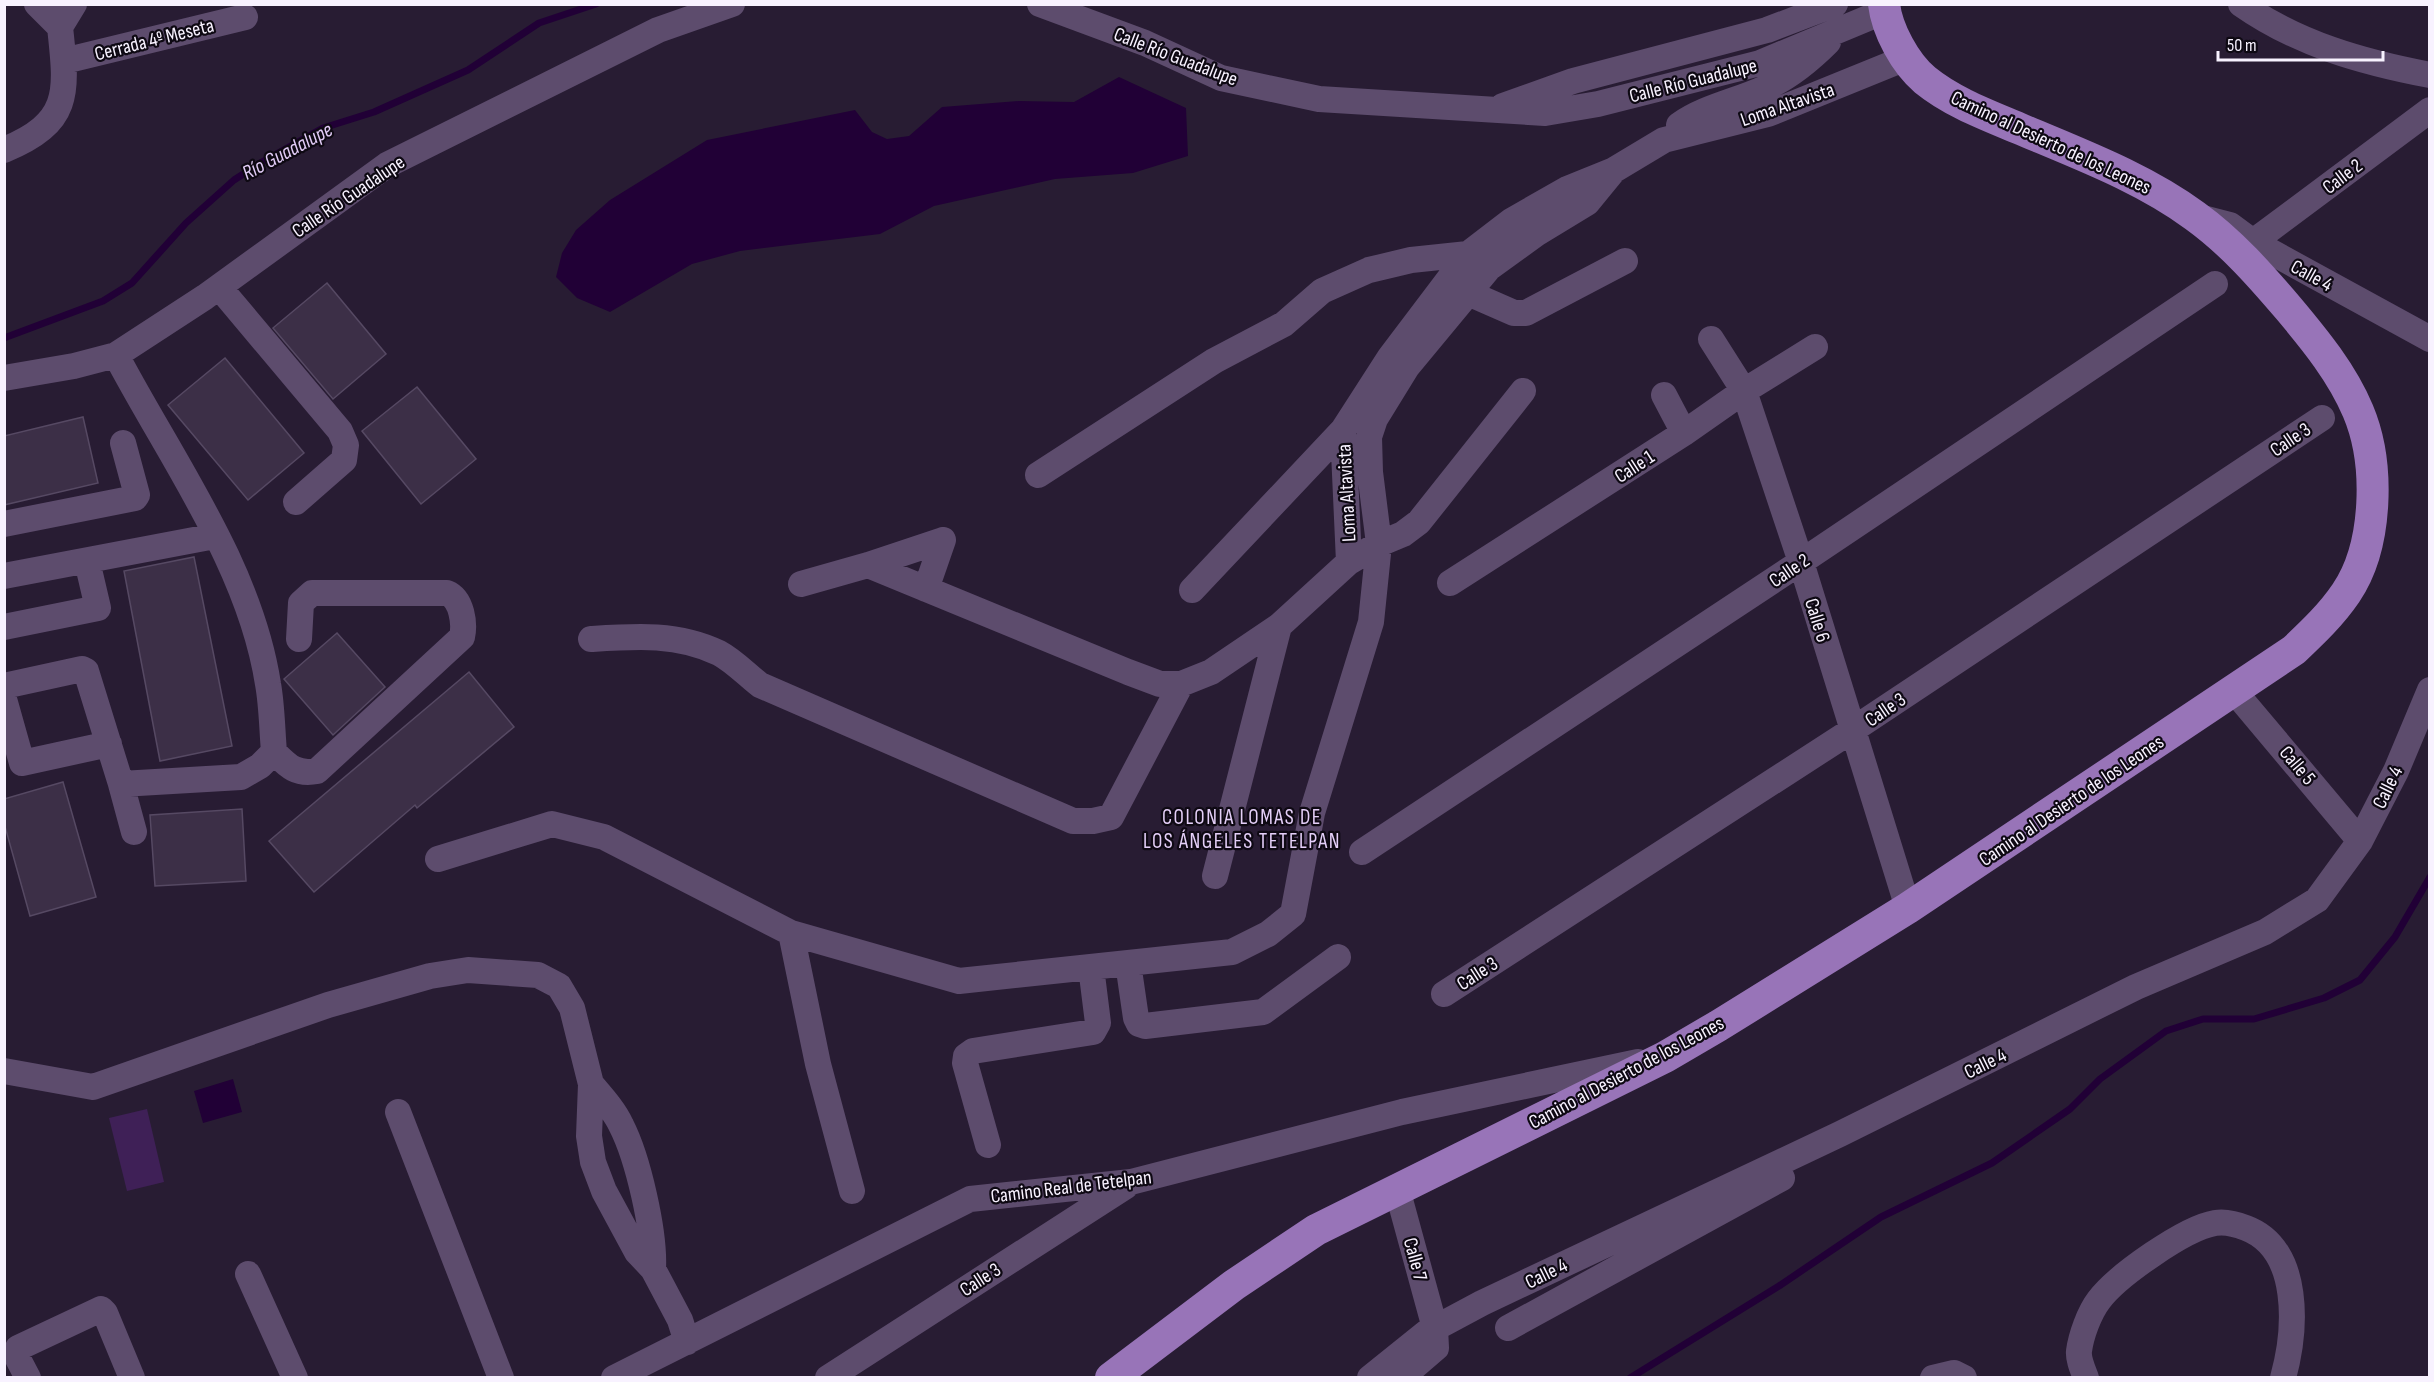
<svg xmlns="http://www.w3.org/2000/svg" width="2434" height="1382" font-family="'Sofia Sans Condensed',sans-serif">
<style>
.green{fill:#3f2057}
.water{fill:#210036}
.lines{fill:none;stroke-linecap:round;stroke-linejoin:round}
.stream{stroke:#210036;stroke-width:7}
.building{fill:#3c2f47;stroke:#564963;stroke-width:1.5}
.minor{stroke:#5d4c6d;stroke-width:26}
.major{stroke:#9874b8;stroke-width:32}
.labels{text-anchor:middle;stroke-width:4.5;stroke-linejoin:round;paint-order:stroke}
.street-label{font-size:20px;fill:#f8f2ff;stroke:#0e0913}
.water-label{font-size:21px;font-style:italic;fill:#e2ccf7;stroke:#0e0913}
.neighbourhood-label{font-size:21px;letter-spacing:1.5px;fill:#e4cff8;stroke:#0e0913}
</style>
<rect width="100%" height="100%" fill="#281c33"/>
<!-- green -->
<path class="green" d="M147,1109L164,1182L127,1191L109,1118Z"/>
<!-- water -->
<path class="water" d="M1119,77L1186,108L1188,156L1133,173L1055,179L934,206L880,234L740,251L692,264L610,312L577,298L556,277L562,253L576,230L610,200L707,140L855,110L872,132L887,139L909,136L942,107L1019,101L1074,102Z
M233,1079L242,1112L203,1123L194,1091Z"/>
<g class="lines">
<!-- stream -->
<path class="stream" d="M4,338L103,301L132,283L186,223L234,180L262,162L323,128L374,112L468,70L539,23L596,4
M1630,1378L1779,1286L1881,1217L1992,1163L2070,1109L2100,1079L2166,1031L2203,1019H2254L2324,998L2360,980L2395,937L2430,877"/>
</g>
<!-- building -->
<path class="building" d="M327,283L386,354L333,399L273,328Z
M225,358L304,453L248,500L168,405Z
M417,387L476,459L421,504L362,431Z
M83,417L98,483L4,505V436Z
M194,557L232,746L160,761L124,571Z
M337,633L385,687L333,735L284,679Z
M469,672L514,727L417,808L415,805L314,892L269,841Z
M63,782L96,897L30,916L4,823V799Z
M242,809L246,881L155,886L150,815Z"/>
<g class="lines">
<!-- minor -->
<path class="minor" d="M1040,4L1145,43L1221,78L1319,99L1545,113L1598,104L1760,63L1885,11
M2241,4C2298,44 2362,62 2430,75
M60,27L74,4
M64,61L245,17
M1503,106L1573,81L1767,30L1835,4
M1679,125C1704,107 1737,101 1765,88C1790,77 1809,61 1828,42
M4,150C72,122 67,92 60,27L37,4
M2203,218L2230,225L2253,242L2430,339
M2253,242L2430,110
M219,287L340,431L346,445L344,460L296,502
M1466,292L1514,313H1526L1625,261
M1711,339L1744,391L1801,562L1908,908
M116,355C170,458 250,566 268,684C272,706 272,729 274,752L260,766L241,777L121,784L134,832
M4,378L74,366L116,355L205,297L387,165L658,30L732,4
M1664,395L1684,433
M1343,430L1349,562
M1038,475L1214,361L1284,324L1322,291L1369,270L1411,260L1468,254L1476,259
M4,524L135,498L137,495L123,443
M868,565L1128,672L1160,684H1181L1211,672L1279,626L1349,562L1379,544L1403,534L1419,522L1523,391
M4,576L215,536
M1450,583L1684,433L1744,391L1815,347
M801,584L868,565L943,540
M926,589L943,540
M1192,590L1343,430L1390,357L1468,254L1511,221L1567,189L1614,170L1664,140L1768,114L1906,58
M4,627L98,608L87,561
M591,639C636,636 678,633 719,653C734,661 747,675 760,685L1073,821H1093L1111,817L1181,684
M4,686L82,669L86,671L121,784
M2234,691L2360,841
M4,699L22,763L109,744
M274,752C288,766 296,775 317,771L462,637C465,624 462,599 447,593H312L301,603L299,639
M1362,852L1801,562L2215,284
M438,859L552,824L604,837L791,933L959,981L1232,952L1268,934L1293,914L1312,813L1371,622L1379,544L1370,472L1369,437L1375,419L1407,367L1489,268L1536,234L1587,203L1614,170
M1215,876L1279,626
M791,933L818,1064L852,1191
M1128,963L1136,1018L1139,1024L1145,1026L1263,1012L1338,957
M1444,994L1851,731L2322,418
M4,1071L93,1087L328,1005L430,976L468,970L538,975L559,986L572,1008L591,1084L589,1136L593,1162L604,1191L637,1252L653,1269L680,1320L687,1342
M591,1084C602,1097 614,1110 621,1125C638,1158 655,1232 653,1269
M398,1112L501,1378
M988,1145L965,1063L966,1056L973,1051L1093,1032L1098,1023L1091,967
M1397,1189L1435,1328L1436,1348L1401,1378
M248,1274L295,1378
M1508,1328L1782,1178
M28,1378L16,1355L18,1348L101,1309L105,1313L132,1378
M614,1378L970,1199L1131,1182L1402,1112L1638,1062
M828,1378L1126,1186
M1370,1378L1426,1333L1482,1303L1840,1134L2136,987L2265,932L2317,900L2360,841L2396,771L2430,690
M1933,1378L1954,1373L1964,1378
M2086,1378C2083,1370 2078,1359 2079,1351C2081,1336 2089,1313 2099,1300C2117,1276 2185,1228 2215,1223C2226,1221 2236,1224 2246,1228C2302,1249 2296,1331 2283,1378"/>
<!-- major -->
<path class="major" d="M1111,1378L1234,1285L1316,1230L1665,1057L1718,1026L1908,908L2294,650C2313,632 2331,615 2346,593C2378,546 2380,463 2358,411C2342,373 2315,340 2289,309C2260,275 2231,242 2195,216C2142,177 2079,154 2018,128C1987,115 1952,102 1925,80C1905,63 1887,30 1884,4"/>
</g>
<g class="labels">
<!-- street labels -->
<g class="street-label">
<text transform="translate(154 39) rotate(-14)" y="7">Cerrada 4º Meseta</text>
<text transform="translate(1176 56) rotate(21)" y="7">Calle Río Guadalupe</text>
<text transform="translate(1693 80) rotate(-14)" y="7">Calle Río Guadalupe</text>
<text transform="translate(1787 104) rotate(-19)" y="7">Loma Altavista</text>
<text transform="translate(2051 142) rotate(25)" y="7">Camino al Desierto de los Leones</text>
<text transform="translate(2342 176) rotate(-37)" y="7">Calle 2</text>
<text transform="translate(348 196) rotate(-34)" y="7">Calle Río Guadalupe</text>
<text transform="translate(2312 275) rotate(29)" y="7">Calle 4</text>
<text transform="translate(2290 439) rotate(-34)" y="7">Calle 3</text>
<text transform="translate(1634 466) rotate(-33)" y="7">Calle 1</text>
<text transform="translate(1346 493) rotate(-93)" y="7">Loma Altavista</text>
<text transform="translate(1789 570) rotate(-34)" y="7">Calle 2</text>
<text transform="translate(1818 620) rotate(73)" y="7">Calle 6</text>
<text transform="translate(1885 709) rotate(-34)" y="7">Calle 3</text>
<text transform="translate(2298 765) rotate(50)" y="7">Calle 5</text>
<text transform="translate(2387 787) rotate(-64)" y="7">Calle 4</text>
<text transform="translate(2071 800) rotate(-34)" y="7">Camino al Desierto de los Leones</text>
<text transform="translate(1477 973) rotate(-33)" y="7">Calle 3</text>
<text transform="translate(1985 1063) rotate(-26)" y="7">Calle 4</text>
<text transform="translate(1626 1072) rotate(-28)" y="7">Camino al Desierto de los Leones</text>
<text transform="translate(1071 1186) rotate(-7)" y="7">Camino Real de Tetelpan</text>
<text transform="translate(1416 1259) rotate(75)" y="7">Calle 7</text>
<text transform="translate(1546 1273) rotate(-26)" y="7">Calle 4</text>
<text transform="translate(980 1279) rotate(-33)" y="7">Calle 3</text>
</g>
<!-- water labels -->
<g class="water-label">
<text transform="translate(287 151) rotate(-28)" y="7">Río Guadalupe</text>
</g>
<!-- neighbourhood labels -->
<g class="neighbourhood-label">
<text x="1242" y="824">COLONIA LOMAS DE<tspan x="1242" dy="24">LOS ÁNGELES TETELPAN</tspan></text>
</g>
</g>
<!-- border -->
<rect width="2434" height="1382" fill="none" stroke="#f8f2ff" stroke-width="12"/>
<!-- scale -->
<path d="M2218 51v9h165v-9" fill="none" stroke="#f8f2ff" stroke-width="3"/>
<text x="2227" y="51" font-size="18" fill="#f8f2ff" stroke="#0e0913" stroke-width="4.5" paint-order="stroke">50 m</text>
</svg>
